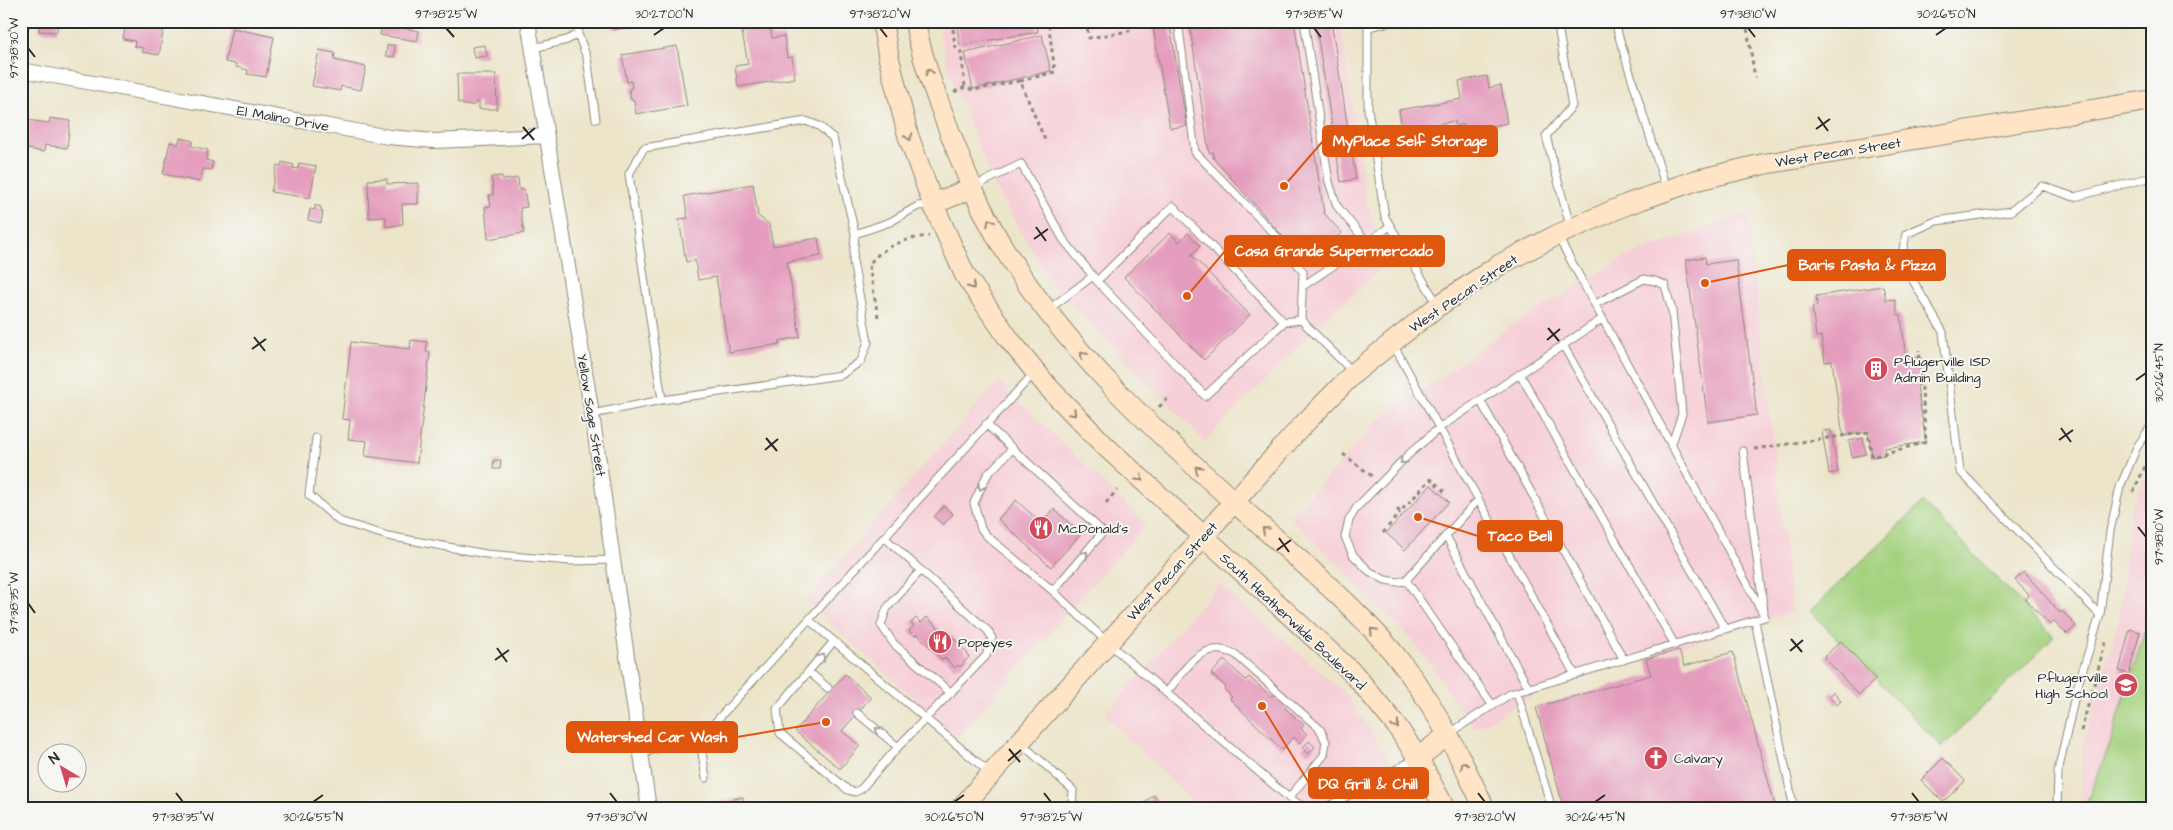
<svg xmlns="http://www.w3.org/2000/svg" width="2173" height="830" font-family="'Architects Daughter',sans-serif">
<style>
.built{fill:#f6cfd7}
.green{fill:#a4d27f;stroke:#687e55}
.building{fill:#e59dbd}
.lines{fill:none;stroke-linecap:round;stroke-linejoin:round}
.service-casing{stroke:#8c887a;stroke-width:9}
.minor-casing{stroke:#8c887a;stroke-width:16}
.secondary-casing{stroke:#8c887a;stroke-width:22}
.path{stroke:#8c887a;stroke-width:3;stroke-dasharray:4 4;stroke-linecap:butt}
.service{stroke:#fff;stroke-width:7}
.minor{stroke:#fff;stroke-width:14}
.secondary{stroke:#ffe4c6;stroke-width:20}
.oneway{stroke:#958878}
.oneway2{stroke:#a0a0a0}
.ticks{fill:none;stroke:#2b2b2b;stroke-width:2}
.labels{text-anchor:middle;stroke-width:4;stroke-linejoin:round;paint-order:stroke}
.street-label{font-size:14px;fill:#2b2b2b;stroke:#f6f6f2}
.poi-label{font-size:14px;fill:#2b2b2b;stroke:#f6f6f2;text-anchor:start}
.leader{fill:none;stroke:#df570e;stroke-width:2}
.callout-dot{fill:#df570e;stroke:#f6f6f2;stroke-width:2}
.callout{fill:#df570e;stroke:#df570e;stroke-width:2}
.callout-label{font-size:15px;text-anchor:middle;font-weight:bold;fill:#fff}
.neatline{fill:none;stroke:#2b2b2b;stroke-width:2}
.ticks-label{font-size:12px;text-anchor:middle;fill:#2b2b2b}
</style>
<rect width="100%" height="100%" fill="#f6f6f2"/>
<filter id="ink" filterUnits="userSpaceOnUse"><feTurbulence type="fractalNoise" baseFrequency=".02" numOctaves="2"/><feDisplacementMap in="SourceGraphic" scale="10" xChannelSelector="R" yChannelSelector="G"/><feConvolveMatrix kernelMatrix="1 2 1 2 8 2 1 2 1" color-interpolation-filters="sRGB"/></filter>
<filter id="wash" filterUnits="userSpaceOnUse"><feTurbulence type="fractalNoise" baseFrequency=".0096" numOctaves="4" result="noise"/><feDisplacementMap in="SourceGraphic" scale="20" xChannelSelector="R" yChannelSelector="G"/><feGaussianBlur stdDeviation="1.12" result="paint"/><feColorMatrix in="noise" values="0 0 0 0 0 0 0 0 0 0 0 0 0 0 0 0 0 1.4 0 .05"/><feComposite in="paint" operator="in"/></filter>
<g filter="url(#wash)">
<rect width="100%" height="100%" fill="#ece5ca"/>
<!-- built -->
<path class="built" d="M937,21H1340L1366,202L1388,263L1325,319L1205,441L1054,287L997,191L950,76Z
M1748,213L1792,612L1540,691L1475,729L1412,639L1290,517L1377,422L1516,323L1627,256Z
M998,381L1146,524L958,737L805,601Z
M2152,460V809H2081L2082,747L2118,623L2131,508Z
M1219,584L1346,694L1404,782L1347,809H1200L1105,715Z"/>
<!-- green -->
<path class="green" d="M1923,502L2054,637L1942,747L1810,611Z
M2152,615V809H2084L2110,744L2147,623Z"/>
<g id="blocks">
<!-- building -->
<path class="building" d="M21,21H29V28L21,27Z
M40,21H58L57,32L39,31Z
M126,21H165L159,55L142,52L143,48L134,46L135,41L123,39Z
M391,21H404L403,28L419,31L417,41L380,35L382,25L390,27Z
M612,21H658V22L613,30Z
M956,21H1037L1038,32L960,45Z
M1087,21H1113V22L1088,26Z
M1152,21H1169L1187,126L1170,128Z
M1189,21H1294L1324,213L1342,233L1329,244L1327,241L1305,261L1214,159L1213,152L1209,153Z
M1315,21H1331L1356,179L1341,182Z
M770,27L772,38L784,36L787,58L792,57L795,78L738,87L735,66L748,64L742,32Z
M232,28L274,37L266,77L247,74L248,70L236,67V64L225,62Z
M1042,35L1051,71L973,89L965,53Z
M387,45H395L394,57L386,56Z
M485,45L487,56L474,58L472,47Z
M677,46L687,106L636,114L634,100H631L629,89L632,88L631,81L627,82L622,55Z
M319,50L335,53L334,60L366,67L361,90L341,86L340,91L312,86Z
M457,74H496L497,109H479V102H476V105H463L462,103H458Z
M1487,76L1489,88L1501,85L1507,123L1492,126L1493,131L1479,133L1477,126L1464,128L1463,124L1456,126L1455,121L1402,130L1399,110L1462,99L1459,81Z
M50,118L70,121L67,148L45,145L44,152L23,148L27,120L49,123Z
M180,138L193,141L191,146L208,150L206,160L213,162L211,170L203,169L200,182L163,174L170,142L178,144Z
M282,162L294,165L293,168L298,169L299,163L316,166L310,198L271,192L277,165L281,166Z
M502,176L503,180L518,178L519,190L524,189L527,207L520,208L524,233L488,239L485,207L491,206L489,195H493V189L491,177Z
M387,179V184L418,183V204H402L403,224L386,227V217L369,218L368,180Z
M753,184L758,216L769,224L773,246L818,238L821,256L787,262L800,337L779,341L780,344L729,352L716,277L698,280L695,260L686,262L679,219L688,218L684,196Z
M315,205L321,207V211L323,212L321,223L308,220L310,209L315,210Z
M1170,233L1179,242L1188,233L1200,246L1191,255L1250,315L1204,360L1124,277Z
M1705,257L1706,264L1736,260L1757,415L1708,422L1686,260Z
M1883,286L1886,300L1895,299L1898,315H1901L1906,360L1918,358L1920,375H1918L1920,385L1917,386L1926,442L1884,448L1885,455L1872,457L1868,432L1843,436L1832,361L1825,362L1821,336L1816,337L1812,307L1817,306L1816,296Z
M411,340L427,342L426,352H430L417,463L365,456L367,441L348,439L350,420L342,419L351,342L410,349Z
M1831,430L1838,472L1829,474L1822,431Z
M1863,438L1866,454L1852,457L1849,441Z
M494,460H501L500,469H493Z
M1431,485L1449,502L1405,550L1386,533Z
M1016,500L1041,523L1054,509L1081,534L1051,567L998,519Z
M944,506L953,514L943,525L934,517Z
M2024,572L2060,613L2062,611L2076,626L2067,634L2054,621L2050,625L2025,599L2029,595L2015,580Z
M927,617L944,633L946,630L968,654L967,655L969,657L960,667L958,665L955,668L945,658L942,660L917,634L915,636L909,631L914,626L911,623L916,618L921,623Z
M2130,629L2140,632L2129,674L2119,671Z
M1841,641L1876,679L1859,695L1824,657Z
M1679,650L1684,666L1733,652L1776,809H1564L1536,707L1651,675L1646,659Z
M1224,660L1246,680L1249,677L1272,697L1276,693L1288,704L1285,708L1304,725L1301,729L1307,734L1300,743L1293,737L1282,750L1230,699L1232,697L1224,689L1226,687L1211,674Z
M845,674L871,697L842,731L860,746L840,769L795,731Z
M1833,691L1841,701L1837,705L1829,696Z
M1309,741L1315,747L1308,754L1302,748Z
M1943,758L1965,781L1943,802L1921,780Z
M1153,795L1164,807L1137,809Z
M743,797L745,809H703V805Z"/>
</g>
</g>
<g filter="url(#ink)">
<use href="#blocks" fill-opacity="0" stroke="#8c887a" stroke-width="1"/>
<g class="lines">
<!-- service casing -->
<g class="service-casing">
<path id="service" d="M683,21V25L705,21
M1178,21L1195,152L1282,242L1303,272L1301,320
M1304,21L1329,182L1337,206L1367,243L1390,226
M1368,21V109L1385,217L1438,305
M1557,21L1572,106L1546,136L1570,226
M1616,21L1618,34L1666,188
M1368,27L1395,21
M578,34L587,58L596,119
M533,48L567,40L578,34V21
M973,187L1021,164L1063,239L1097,281L1205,396L1284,322L1301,320L1352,371
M855,234L890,222L918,206L931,205
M1557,235L1765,617
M1097,281L1173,206L1284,322
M1303,286L1367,243
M1595,304L1644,279L1655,281L1665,285L1672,311L1682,414L1671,446
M1049,309L1093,276
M1393,344L1575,675
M1563,345L1725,629
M1520,374L1675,645
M1480,400L1624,660
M592,414L662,400L841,375L861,361L868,342L853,261L855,234L833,138L819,126L806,121L644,148L629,174L662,400
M986,424L1103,532L1053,591
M316,438L309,495L339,521L388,536L486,554L571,561L613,560
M1012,449L987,475L974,503L981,529L988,537L1053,591L1107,642L1289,798L1307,809
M1743,451L1764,612
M1478,500L1406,580L1398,582L1385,580L1369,571L1353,555L1345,537L1349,520L1357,507L1408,455L1439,428L1602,319
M1446,536L1529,689
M921,570L887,608L881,625L894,644L951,693
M1406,580L1493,706
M2100,615L1960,471L1943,332L1901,260L1906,234L1936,221L2011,211L2042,186L2074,197L2152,177
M809,620L990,773
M1755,621L1794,809
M834,641L777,709L780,733L848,790L855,792L861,789L898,747L986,656L992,638L988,631L884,537
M809,672L828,688
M1517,692L1552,809
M1166,693C1186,670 1200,638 1235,654L1320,729L1326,742L1324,755L1289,798
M857,713L898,747
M1450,733L1510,694L1765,617
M699,734L706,778
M1021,743L1073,790L1072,809
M641,754L707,731L1035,372
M1323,809L1417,758
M2057,809L2058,772L2076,691L2100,615L2110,531L2120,487L2137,447L2152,425"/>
</g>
<!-- minor casing -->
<g class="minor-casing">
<path id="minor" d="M528,21L592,414L649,809
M21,70L389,137L434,141L547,136"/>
</g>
<!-- secondary casing -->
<g class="secondary-casing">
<path id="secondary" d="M882,21L889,59L908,135L933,204L965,275L1009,339L1048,387L1104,445L1354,674L1396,725L1418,758L1445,809
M915,21C921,58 936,95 949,130C965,172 982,214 1006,252C1067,351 1154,430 1240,507C1297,559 1361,609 1407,670C1439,713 1462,761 1485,809
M933,204L972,188
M1418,758L1449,734
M960,809L1299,429L1354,373L1438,306L1499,265L1557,235L1628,204L1697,180L1764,164L2152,100"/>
</g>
<!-- path -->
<path class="path" d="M952,21L955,46L961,52L965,87
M1086,21L1089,38L1129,31L1128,21
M1746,21L1755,78
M1020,81L1055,72L1048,21
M954,92L965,87L973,90L1020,81L1045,140
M878,317L869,265C881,246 908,238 929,236
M1159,407L1169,397
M1754,449L1868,432L1872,457L1926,442L1919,350
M1343,454L1372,476
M2133,492L2152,452
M1106,503L1117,490
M1397,509L1400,512L1431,479L1445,492
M1383,533L1400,512
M2081,731L2106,641"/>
<!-- service -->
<use href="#service" class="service"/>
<!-- minor -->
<use href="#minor" class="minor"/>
<!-- secondary -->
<use href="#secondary" class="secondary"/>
</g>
<!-- one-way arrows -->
<defs><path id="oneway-chevron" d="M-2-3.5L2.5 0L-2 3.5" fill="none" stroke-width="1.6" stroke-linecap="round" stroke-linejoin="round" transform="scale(1.25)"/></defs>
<g class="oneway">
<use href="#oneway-chevron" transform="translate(929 72) rotate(-108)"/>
<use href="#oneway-chevron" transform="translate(909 137) rotate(72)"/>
<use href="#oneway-chevron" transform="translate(990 222) rotate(-118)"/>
<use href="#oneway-chevron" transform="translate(972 286) rotate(55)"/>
<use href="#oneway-chevron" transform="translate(1083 355) rotate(-131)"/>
<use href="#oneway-chevron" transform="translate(1073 413) rotate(46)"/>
<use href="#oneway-chevron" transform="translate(1198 469) rotate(-137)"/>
<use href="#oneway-chevron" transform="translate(1140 478) rotate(43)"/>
<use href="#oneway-chevron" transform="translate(1265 530) rotate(-138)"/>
<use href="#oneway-chevron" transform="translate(1373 631) rotate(-134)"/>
<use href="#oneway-chevron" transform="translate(1396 725) rotate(53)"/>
<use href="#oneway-chevron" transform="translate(1464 765) rotate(-116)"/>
</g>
<g class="oneway2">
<use href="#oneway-chevron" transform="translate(1403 461) rotate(135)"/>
<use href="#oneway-chevron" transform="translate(981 487) rotate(117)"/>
<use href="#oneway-chevron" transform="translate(1085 554) rotate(-50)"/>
<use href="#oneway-chevron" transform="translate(822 657) rotate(-50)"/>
<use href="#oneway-chevron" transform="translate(878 730) rotate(-139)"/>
</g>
</g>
<!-- ticks -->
<path class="ticks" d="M446,28L454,37M880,28L887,37M1314,28L1321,37M1748,28L1755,37M654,35L664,28M1936,35L1946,28M28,48L35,57M1818,117L1828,131M523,127L534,140M1816,129L1830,119M522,139L535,128M1036,227L1046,241M1034,239L1048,229M1548,328L1559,341M254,337L265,351M1547,340L1560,329M252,349L266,339M2136,380L2146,373M2061,428L2071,442M766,438L777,451M2059,440L2073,430M765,450L778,439M2138,527L2146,537M1279,538L1289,552M1277,550L1291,540M28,603L35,613M1791,639L1802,652M497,648L507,662M1790,651L1803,640M495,660L509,650M1009,749L1020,762M1008,761L1021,750M176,793L183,802M610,793L617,802M1044,793L1051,802M1478,793L1485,802M1912,793L1919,802M313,802L323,795M954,802L964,795M1595,802L1605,795"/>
<!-- icons -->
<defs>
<g id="building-disc" transform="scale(1.25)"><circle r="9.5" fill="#d1495b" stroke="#f6f6f2"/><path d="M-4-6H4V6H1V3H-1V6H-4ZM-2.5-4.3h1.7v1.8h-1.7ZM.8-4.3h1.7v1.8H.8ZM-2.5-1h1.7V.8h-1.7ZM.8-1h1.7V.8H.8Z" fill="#fff"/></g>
<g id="restaurant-disc" transform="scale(1.25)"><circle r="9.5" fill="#d1495b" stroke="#f6f6f2"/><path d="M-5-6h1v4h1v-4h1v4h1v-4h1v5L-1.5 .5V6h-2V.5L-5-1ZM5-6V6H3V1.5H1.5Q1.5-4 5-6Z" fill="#fff"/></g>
<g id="school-disc" transform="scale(1.25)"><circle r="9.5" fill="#d1495b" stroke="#f6f6f2"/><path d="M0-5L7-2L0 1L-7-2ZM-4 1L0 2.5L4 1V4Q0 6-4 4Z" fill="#fff"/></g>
<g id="church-disc" transform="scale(1.25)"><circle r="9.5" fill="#d1495b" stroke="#f6f6f2"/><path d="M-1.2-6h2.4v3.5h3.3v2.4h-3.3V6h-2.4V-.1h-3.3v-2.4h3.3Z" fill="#fff"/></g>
</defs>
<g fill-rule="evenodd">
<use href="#building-disc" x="1876" y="369"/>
<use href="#restaurant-disc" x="1041" y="528"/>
<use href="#restaurant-disc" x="940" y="642"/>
<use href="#school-disc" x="2126" y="685"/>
<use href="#church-disc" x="1656" y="758"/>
</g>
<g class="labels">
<!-- street labels -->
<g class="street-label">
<text transform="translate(283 118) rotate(10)" y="5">El Malino Drive</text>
<text transform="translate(1838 152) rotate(-9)" y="5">West Pecan Street</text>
<text transform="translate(1463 293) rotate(-34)" y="5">West Pecan Street</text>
<text transform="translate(592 415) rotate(81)" y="5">Yellow Sage Street</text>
<text transform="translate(1172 571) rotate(-48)" y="5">West Pecan Street</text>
<text transform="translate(1293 621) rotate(43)" y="5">South Heatherwilde Boulevard</text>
</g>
<!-- poi labels -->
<g class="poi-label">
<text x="1894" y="366">Pflugerville ISD<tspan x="1894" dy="16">Admin Building</tspan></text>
<text x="1058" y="533">McDonald's</text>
<text x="958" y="647">Popeyes</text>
<text x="2108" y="682" text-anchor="end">Pflugerville<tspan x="2108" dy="16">High School</tspan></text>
<text x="1674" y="763">Calvary</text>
</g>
</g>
<!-- callouts -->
<path class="leader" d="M1284 186L1323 141M1187 296L1225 251M1705 283L1788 265M1418 517L1478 536M826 722L737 737M1262 706L1309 783"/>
<g class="callout-dot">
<circle cx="1284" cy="186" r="5"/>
<circle cx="1187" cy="296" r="5"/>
<circle cx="1705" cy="283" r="5"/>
<circle cx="1418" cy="517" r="5"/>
<circle cx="826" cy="722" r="5"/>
<circle cx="1262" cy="706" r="5"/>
</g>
<g class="callout">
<rect x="1323" y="126" width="174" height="30" rx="5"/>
<rect x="1225" y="236" width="219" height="30" rx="5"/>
<rect x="1788" y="250" width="157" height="30" rx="5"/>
<rect x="1478" y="521" width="84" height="30" rx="5"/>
<rect x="567" y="722" width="170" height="30" rx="5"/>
<rect x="1309" y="768" width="119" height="30" rx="5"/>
</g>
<g class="callout-label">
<text x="1410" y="146">MyPlace Self Storage</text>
<text x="1334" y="256">Casa Grande Supermercado</text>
<text x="1867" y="270">Baris Pasta &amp; Pizza</text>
<text x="1520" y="541">Taco Bell</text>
<text x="652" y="742">Watershed Car Wash</text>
<text x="1368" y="789">DQ Grill &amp; Chill</text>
</g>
<!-- margin -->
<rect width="2173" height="830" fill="none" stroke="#f6f6f2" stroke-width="55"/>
<!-- north arrow -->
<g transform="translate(62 768) rotate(322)"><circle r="24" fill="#f6f6f2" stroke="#a5a5a2"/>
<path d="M0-4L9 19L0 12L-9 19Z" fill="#d1495b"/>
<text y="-8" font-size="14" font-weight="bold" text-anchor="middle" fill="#2b2b2b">N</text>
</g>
<rect x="28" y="28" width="2118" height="774" class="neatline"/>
<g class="ticks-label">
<text x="446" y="18">97°38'25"W</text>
<text x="664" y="18">30°27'00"N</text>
<text x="880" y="18">97°38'20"W</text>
<text x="1314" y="18">97°38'15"W</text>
<text x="1748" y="18">97°38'10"W</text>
<text x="1946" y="18">30°26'50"N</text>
<text transform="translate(14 48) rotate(-90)" y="4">97°38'30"W</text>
<text transform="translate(2159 373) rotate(-90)" y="4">30°26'45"N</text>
<text transform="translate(2159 537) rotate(-90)" y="4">97°38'10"W</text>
<text transform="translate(14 603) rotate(-90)" y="4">97°38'35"W</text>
<text x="183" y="821">97°38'35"W</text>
<text x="313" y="821">30°26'55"N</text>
<text x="617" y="821">97°38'30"W</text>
<text x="954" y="821">30°26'50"N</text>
<text x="1051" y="821">97°38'25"W</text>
<text x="1485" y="821">97°38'20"W</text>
<text x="1595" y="821">30°26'45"N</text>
<text x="1919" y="821">97°38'15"W</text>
</g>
</svg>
